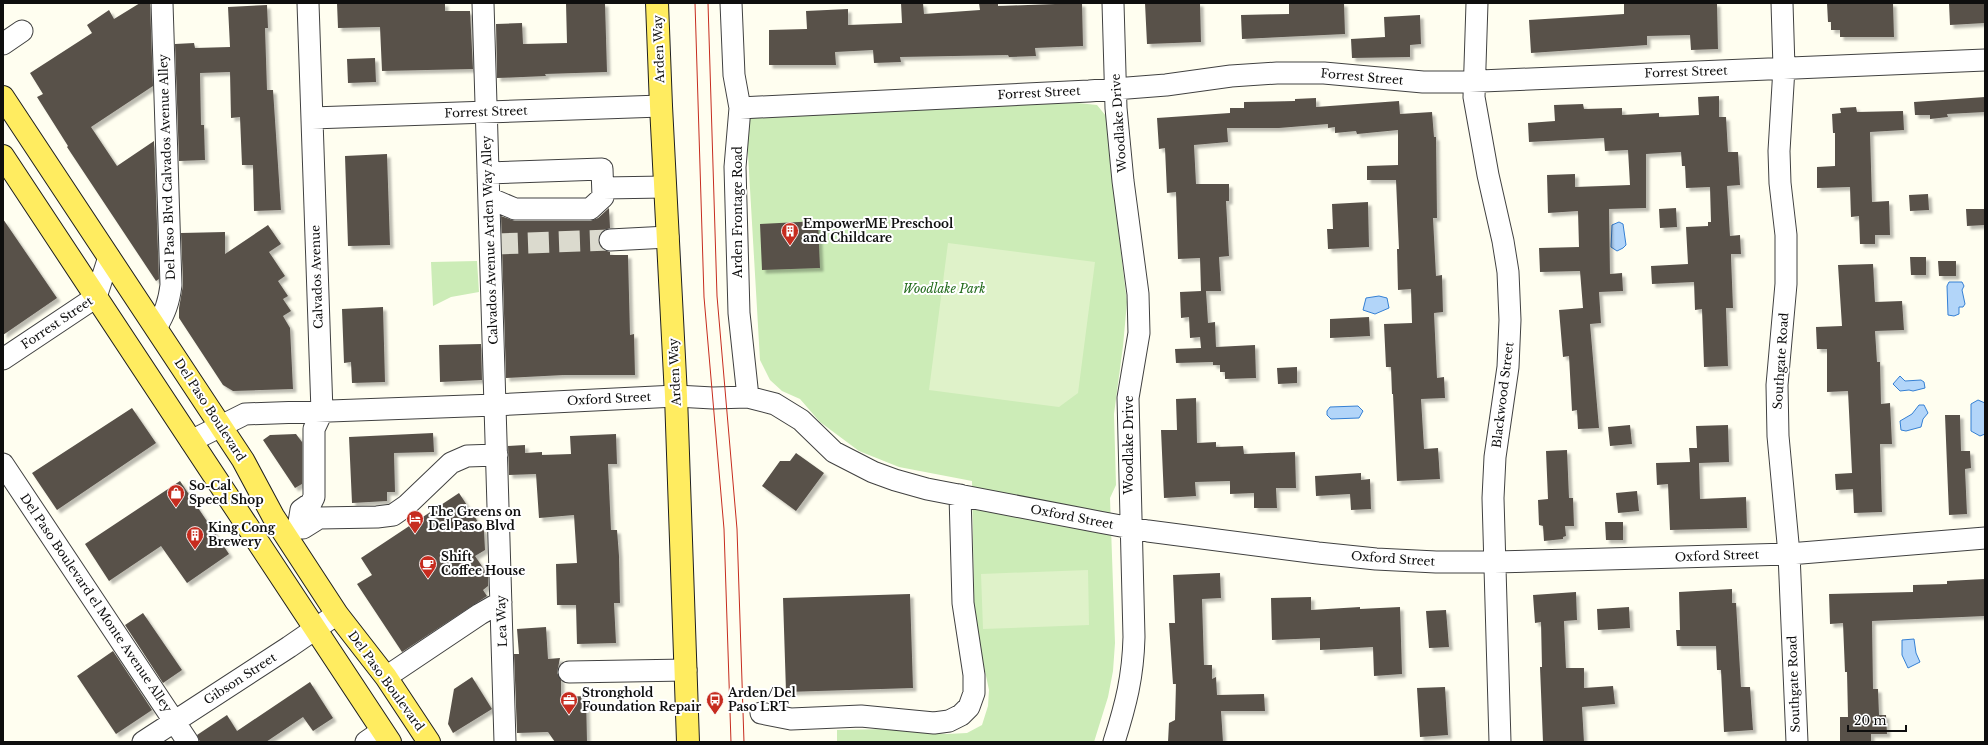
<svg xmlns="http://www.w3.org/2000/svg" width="1988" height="745" font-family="'Libre Baskerville',serif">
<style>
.green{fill:#ccecb7}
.pitch{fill:#dff2c9}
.water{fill:#b2d5f9;stroke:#3580d4}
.building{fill:#58514a;filter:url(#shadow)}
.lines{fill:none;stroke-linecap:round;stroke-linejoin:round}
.minor-tunnel{stroke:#dbdace;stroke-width:21;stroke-dasharray:21 10;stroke-linecap:butt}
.minor-casing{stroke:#414141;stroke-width:23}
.major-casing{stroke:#1f1f1f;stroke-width:24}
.minor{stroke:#fff;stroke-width:21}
.major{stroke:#ffec60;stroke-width:22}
.tram{stroke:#c62c1f;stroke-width:1}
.labels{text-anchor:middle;stroke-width:4;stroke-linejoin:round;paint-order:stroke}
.street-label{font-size:12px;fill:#0e0e0e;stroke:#fff}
.poi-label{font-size:12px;font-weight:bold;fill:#0e0e0e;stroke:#fff;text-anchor:start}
.park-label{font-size:12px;font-style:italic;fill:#216a1b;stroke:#fff}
</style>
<defs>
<filter id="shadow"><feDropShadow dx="3.5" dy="3.5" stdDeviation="1" flood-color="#0004"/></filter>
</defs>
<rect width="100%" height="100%" fill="#fffef0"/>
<!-- green -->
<path class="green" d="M1078,103L1097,105L1106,116L1111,171L1127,302L1123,346L1114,414L1116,485L1110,498L1115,643L1113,671L1108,697L1094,742H837V730L888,729L947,734L967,733L982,725L988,706L989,690L979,643L974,602L972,481L899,467L859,451L820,422L800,399L782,391L770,380L760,360L747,137L750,119L764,113Z
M477,261L479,292L451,297L433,306L431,262Z"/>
<!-- pitch -->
<path class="pitch" d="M948,243L1095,262L1078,393L1059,407L929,390Z
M1088,570L1089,625L983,629L981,574Z"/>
<!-- water -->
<path class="water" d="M1619,222L1623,224L1626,245L1623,248L1617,251L1611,247L1612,225Z
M1949,282H1962L1964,286L1962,290L1965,304L1963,307H1959V314L1954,316L1948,315L1947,286Z
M1379,296L1387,298L1389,308L1375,314L1363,310L1366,298Z
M1900,376L1905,381L1921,380L1924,382L1925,388L1913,391L1909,390L1900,391L1893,384Z
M1978,400L1985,403V434L1980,436L1971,431V404Z
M1919,405H1924L1928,413L1923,419L1921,427L1906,431L1901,430L1900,421L1912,414Z
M1358,406L1363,411L1359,418L1331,419L1327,415V411L1330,407Z
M1914,639L1916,653L1920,662L1908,668L1902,655V640Z"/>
<!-- building -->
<path class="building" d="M140,3H150L153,86L91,127L117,166L154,141L159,279L156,281L67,147L68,146L37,97L43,94L30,73L92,33L87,25L109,10L114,19Z
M337,3H445V11H470L473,69L382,71L380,27L338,28Z
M566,3H605L607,72L545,74L546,76L497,78L496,24L522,23L523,44L567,43Z
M901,3H923L924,14L980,10L979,3H998V6L1082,3L1083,46L1035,48L1036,56L1009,57L1008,55L900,57L901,62L874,63L873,50L835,52L836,65H769V30L807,29L806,11L848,9V25L902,23Z
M1145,3H1200L1201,42L1147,44Z
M1289,3H1344L1345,34L1242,39L1241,15L1289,14Z
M1624,3H1717L1718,49L1691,50L1690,35L1647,36V45L1531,53L1529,20L1624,14Z
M1827,3H1893L1894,37H1840V30H1831V22H1828Z
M1949,3H1985V23L1950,25Z
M267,5L268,28H265L267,90H273L281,210L254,211L253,165H242L240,117L231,118L230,72L200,73L201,125H204L205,160L179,161L175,44L194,43L195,48L230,47L228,7Z
M1420,15L1421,44L1410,45V57L1352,58L1351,39L1385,37L1384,17Z
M375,58L376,82L348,83L347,59Z
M1719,96V117H1726L1728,152H1738L1740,185L1727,186L1730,236L1740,235L1741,254H1731V257L1733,308H1726L1728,366L1704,367L1702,309L1695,310L1694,282L1652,284L1651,266L1688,264L1686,227L1708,226V222H1711L1710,187L1686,188L1685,166H1682L1681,152L1646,154V208L1609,209L1610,274L1622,273L1623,291L1599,292L1601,323L1590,324L1599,428L1578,429L1577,410L1572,411L1569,356L1563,357L1559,310L1583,308L1580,271L1540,272L1539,248L1579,247L1578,211L1548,213L1547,175L1575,174V187L1630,185L1628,150L1605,151L1604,138L1529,142L1528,123L1555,121L1554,105L1583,104L1584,109L1622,108V115L1659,113V117L1699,115L1698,97Z
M1985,97V112L1947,114L1948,117L1930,119V115H1915L1914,102Z
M1316,98V107L1399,101L1400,114L1432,112L1434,137H1436L1437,218H1433L1436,276L1442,275L1443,312L1434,313L1437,378L1444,377L1445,398L1421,399L1424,449L1438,448L1440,479L1397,481L1393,394H1392L1391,367H1386L1384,324L1412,323L1411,289L1398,290L1397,249H1399L1396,180H1367V166L1398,165V130L1357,134L1356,131L1335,133V127L1328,128V124L1279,128H1227L1228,142L1194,145L1196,184H1229V201H1226L1229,256L1219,257L1221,291H1206L1208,323L1215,322L1216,347L1255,345L1256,378L1225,379V372H1220V365H1213V362L1176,363L1175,349L1201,348L1200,337L1190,338L1189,317L1181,318L1180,292L1201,291L1200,258L1178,259L1176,192L1167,193L1165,148L1159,149L1157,118L1230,113V108H1244V102L1295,101V99Z
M1856,107L1857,112L1903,111L1904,130L1870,132L1872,202L1889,201L1890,235H1875V244H1860L1859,216L1851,217L1850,187L1817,188V167L1835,166V133H1833L1832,114L1841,113L1840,108Z
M387,154L390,245L348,246L345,156Z
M1928,194L1929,210L1910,211L1909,195Z
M1368,202L1369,247L1328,249L1327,229H1333L1332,204Z
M609,208L610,228L604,230L600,234L598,241L600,247L604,250L610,252V255H628L630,335L634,334L635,375H564L506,378L501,216L515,221H590L598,218Z
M1676,208L1677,227L1660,228L1659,209Z
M1966,209H1984L1985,225L1967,226Z
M3,219L57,298L3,335Z
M818,221L820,268L762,270L760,224Z
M268,225L281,244L269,252L285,276L278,281L288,296L283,299L291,311L283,316L290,328L293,389L233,391L223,385L179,318V308L183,285L181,233L225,232V254Z
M1910,257H1926V275H1911Z
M1938,261H1956V276H1939Z
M1873,264L1875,302L1902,301L1904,330L1875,331L1877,362H1880L1881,404L1890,403L1892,444H1880L1882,512L1854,513L1853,489L1836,490L1835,474L1852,473L1848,391L1827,392V349H1817L1816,327L1842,326L1838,265Z
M383,307L385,382L352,383L351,362L344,363L342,309Z
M1369,317L1370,336L1330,338V319Z
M481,344L482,380L440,382L439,345Z
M1297,367V383L1278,384L1277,368Z
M1196,398L1197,443L1216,442V447L1243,446L1244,454L1295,452L1296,488H1276L1277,508H1254V493L1230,494V481L1195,482L1196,496L1164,498L1161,430H1177L1176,399Z
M132,408L156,443L57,510L32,473Z
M1945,415H1960L1961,451H1970L1971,468L1965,469L1967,514L1949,515Z
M1630,425L1632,444L1610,446L1608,427Z
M1728,425L1729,462L1699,463L1700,499L1746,497L1747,528L1670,530L1668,484L1657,485L1656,463L1690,462L1689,448H1697L1696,426Z
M433,433L434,452L394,453L395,492H387V501L352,503L349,437Z
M296,434L302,442V484L295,488L263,440L270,435Z
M616,434L617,464H608L611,530H617L619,556L620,603H614L616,643L577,644L576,605H557L556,564L577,563L574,515L539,518L536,474L509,475L508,446L525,445V453L542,452V455L571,454L570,436Z
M1567,450L1569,498H1573L1574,526H1565L1566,536L1563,537V539L1544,541L1543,526L1539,525L1538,500L1548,499L1546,451Z
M796,453L824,473L796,511L762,486L780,461H790Z
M1361,473V480L1370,479L1371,509L1351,510L1350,494L1316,496L1315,476Z
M180,481L229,554L187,583L161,546L109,581L85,544Z
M1637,491L1639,511L1618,513L1616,493Z
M459,493L484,531L485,550L475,556L488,575V586L483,590L487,596L402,652L357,584L372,575L361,558Z
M1605,522H1623V540H1606Z
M1220,573L1221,598L1202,599L1204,665H1212V679L1216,677L1217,695L1264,694L1265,711H1221L1223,742H1168L1169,723L1175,720L1176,684H1173L1169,623H1175L1173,575Z
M1985,579V616L1872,621L1873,689H1878L1879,715H1886L1887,734H1871V742H1840V717H1848L1847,672H1845L1843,623L1830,624L1829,594L1913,592V585L1947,584V581Z
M1732,589V603H1736L1741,687H1750L1753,730L1724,732L1721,670H1717L1716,646H1677L1676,630H1680L1679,592Z
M1576,592L1577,620L1564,621L1566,668H1584V688L1613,686L1615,704L1582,707L1584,742H1543L1540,667H1542L1541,622L1535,623L1533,595Z
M910,594L913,688L786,692L783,598Z
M1311,597V610L1360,607V609L1400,607L1402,674L1374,676L1373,647L1320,650V638L1272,640L1271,598Z
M1629,607L1630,628L1598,630L1597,609Z
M1446,610L1449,647L1429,648L1426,611Z
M143,613L182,670L163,683L125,625Z
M546,627L548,659L560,658L557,673L561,680V697L586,696L587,742H555L548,732L517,733L514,654H519L517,629Z
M113,651L152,710L116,734L77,676Z
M472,677L492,709L453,733L448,724L454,689Z
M310,682L333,718L313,731L303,717L266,742H200L197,735L227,715L237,731Z
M1445,687L1448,735L1420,737L1417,688Z"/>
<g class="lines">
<!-- minor-tunnel -->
<path class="minor-tunnel" d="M497,244L610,240"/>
<!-- minor casing -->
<g class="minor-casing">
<path id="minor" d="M483,3L505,742
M731,3L734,75L740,108L735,167L739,313L748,397
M1113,3L1116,108L1123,181L1138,294L1139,333L1128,398L1134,637C1133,677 1126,704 1114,742
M1477,3L1474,97L1488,175L1503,241L1508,272L1510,320L1508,367L1495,457L1493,498L1500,742
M1782,3L1784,68L1779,151L1780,183L1786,235V284L1777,385L1778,436L1789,554L1797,742
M3,44L22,31
M740,108L1089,91L1166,85L1231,76L1277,73H1324L1423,82H1457L1985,60
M312,118L661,106
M488,173L602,169L603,197L590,209H515L489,198
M603,188L665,187
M610,240L668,237
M156,328C165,313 169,302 171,285L162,3
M3,359L96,297L109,257
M191,441L245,414L495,405L676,396L713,398L748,397L775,404L801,420L834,452L873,472L895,480L927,489L1099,522L1148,531L1318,553L1376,559L1436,562H1494L1789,554L1985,538
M3,464L188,742
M298,528H303L319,518L377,517L393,515L406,506L451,463L467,456L497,455
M286,535L298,528L301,510L311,503L314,497V429L322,412L308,3
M569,672L686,670
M386,677L480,614L501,602
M761,713L791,719L861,716L934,723L949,721L961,715L969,707L974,693V675L963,603L960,495
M143,742L289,647L337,614
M366,742L382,731"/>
</g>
<!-- major casing -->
<g class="major-casing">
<path id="major" d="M657,3L661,106L676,396L688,742
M3,97L243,460L273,516L337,614L386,677L429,742
M3,156L390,742"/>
</g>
<!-- minor -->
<use href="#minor" class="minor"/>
<!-- major -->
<use href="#major" class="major"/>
<!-- tram -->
<path class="tram" d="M695,3L704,297L724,529L731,742
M708,3L717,296L737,529L744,742"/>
</g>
<!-- icons -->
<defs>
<g id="building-pin" transform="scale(0.9)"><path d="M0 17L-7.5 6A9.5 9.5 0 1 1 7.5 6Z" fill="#c62c1f" stroke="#fff"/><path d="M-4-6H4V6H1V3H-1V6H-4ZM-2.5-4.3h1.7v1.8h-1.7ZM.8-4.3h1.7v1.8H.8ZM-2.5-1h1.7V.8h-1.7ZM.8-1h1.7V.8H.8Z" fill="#fff"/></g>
<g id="shop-pin" transform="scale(0.9)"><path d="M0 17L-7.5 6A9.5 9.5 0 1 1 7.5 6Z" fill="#c62c1f" stroke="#fff"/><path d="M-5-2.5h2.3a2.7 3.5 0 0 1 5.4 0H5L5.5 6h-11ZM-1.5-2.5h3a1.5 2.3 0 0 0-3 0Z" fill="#fff"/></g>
<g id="hotel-pin" transform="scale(0.9)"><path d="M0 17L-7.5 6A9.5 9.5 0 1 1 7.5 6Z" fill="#c62c1f" stroke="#fff"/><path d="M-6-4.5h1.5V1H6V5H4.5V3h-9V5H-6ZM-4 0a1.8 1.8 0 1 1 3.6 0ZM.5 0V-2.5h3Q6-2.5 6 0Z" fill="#fff"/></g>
<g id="cafe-pin" transform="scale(0.9)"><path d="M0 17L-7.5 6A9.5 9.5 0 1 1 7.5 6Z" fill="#c62c1f" stroke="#fff"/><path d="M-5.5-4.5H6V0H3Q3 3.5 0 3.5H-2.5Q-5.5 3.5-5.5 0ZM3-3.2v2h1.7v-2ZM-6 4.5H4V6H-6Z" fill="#fff"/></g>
<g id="office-pin" transform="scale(0.9)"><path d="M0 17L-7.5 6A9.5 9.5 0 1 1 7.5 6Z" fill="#c62c1f" stroke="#fff"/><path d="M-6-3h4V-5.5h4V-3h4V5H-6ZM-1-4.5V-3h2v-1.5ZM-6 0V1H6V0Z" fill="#fff"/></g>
<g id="bus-pin" transform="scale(0.9)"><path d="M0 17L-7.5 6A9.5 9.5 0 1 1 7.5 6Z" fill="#c62c1f" stroke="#fff"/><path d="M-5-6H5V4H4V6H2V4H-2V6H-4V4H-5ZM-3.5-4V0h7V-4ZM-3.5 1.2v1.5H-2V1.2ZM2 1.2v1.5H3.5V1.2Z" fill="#fff"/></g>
</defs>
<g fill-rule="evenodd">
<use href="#building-pin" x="790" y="231"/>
<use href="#shop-pin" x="176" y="493"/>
<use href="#hotel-pin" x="415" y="519"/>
<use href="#building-pin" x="195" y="535"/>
<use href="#cafe-pin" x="428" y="564"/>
<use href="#office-pin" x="569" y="700"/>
<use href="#bus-pin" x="715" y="700"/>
</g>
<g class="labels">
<!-- street labels -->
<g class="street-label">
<text transform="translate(659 49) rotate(-92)" y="4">Arden Way</text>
<text transform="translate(1686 72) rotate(-2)" y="4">Forrest Street</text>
<text transform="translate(1362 77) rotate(5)" y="4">Forrest Street</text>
<text transform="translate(1039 93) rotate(-3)" y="4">Forrest Street</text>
<text transform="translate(486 112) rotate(-2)" y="4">Forrest Street</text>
<text transform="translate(1119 123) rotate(-94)" y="4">Woodlake Drive</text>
<text transform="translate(167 167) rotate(-92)" y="4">Del Paso Blvd Calvados Avenue Alley</text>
<text transform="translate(738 212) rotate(-90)" y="4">Arden Frontage Road</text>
<text transform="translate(490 240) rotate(-92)" y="4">Calvados Avenue Arden Way Alley</text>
<text transform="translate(317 277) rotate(-92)" y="4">Calvados Avenue</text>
<text transform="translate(57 323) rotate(-34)" y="4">Forrest Street</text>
<text transform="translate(1781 361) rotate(-86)" y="4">Southgate Road</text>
<text transform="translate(675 372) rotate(-93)" y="4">Arden Way</text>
<text transform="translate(1503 395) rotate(-83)" y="4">Blackwood Street</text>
<text transform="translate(609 399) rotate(-3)" y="4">Oxford Street</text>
<text transform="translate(210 410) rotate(57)" y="4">Del Paso Boulevard</text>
<text transform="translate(1129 445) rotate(-90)" y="4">Woodlake Drive</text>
<text transform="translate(1072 517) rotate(11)" y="4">Oxford Street</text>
<text transform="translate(1717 556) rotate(-2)" y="4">Oxford Street</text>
<text transform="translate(1393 559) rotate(4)" y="4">Oxford Street</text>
<text transform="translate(96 603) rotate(56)" y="4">Del Paso Boulevard el Monte Avenue Alley</text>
<text transform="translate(502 621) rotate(-92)" y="4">Lea Way</text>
<text transform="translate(240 679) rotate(-33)" y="4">Gibson Street</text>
<text transform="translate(386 681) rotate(54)" y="4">Del Paso Boulevard</text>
<text transform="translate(1794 684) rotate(-92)" y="4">Southgate Road</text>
</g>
<!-- poi labels -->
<g class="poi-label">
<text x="803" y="228">EmpowerME Preschool<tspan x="803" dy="14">and Childcare</tspan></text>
<text x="189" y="490">So-Cal<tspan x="189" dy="14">Speed Shop</tspan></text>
<text x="428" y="516">The Greens on<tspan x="428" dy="14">Del Paso Blvd</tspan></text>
<text x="208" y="532">King Cong<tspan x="208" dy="14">Brewery</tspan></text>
<text x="441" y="561">Shift<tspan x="441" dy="14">Coffee House</tspan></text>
<text x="582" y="697">Stronghold<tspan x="582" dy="14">Foundation Repair</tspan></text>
<text x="728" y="697">Arden/Del<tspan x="728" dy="14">Paso LRT</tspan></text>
</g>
<!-- park labels -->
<g class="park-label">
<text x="944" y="293">Woodlake Park</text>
</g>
</g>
<!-- border -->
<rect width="1988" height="745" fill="none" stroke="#0e0e0e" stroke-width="8"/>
<!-- scale -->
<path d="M1848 725v6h58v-6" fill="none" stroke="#0e0e0e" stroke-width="2"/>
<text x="1854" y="725" font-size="12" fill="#0e0e0e" stroke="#ffffff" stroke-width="3" paint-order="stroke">20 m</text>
</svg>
